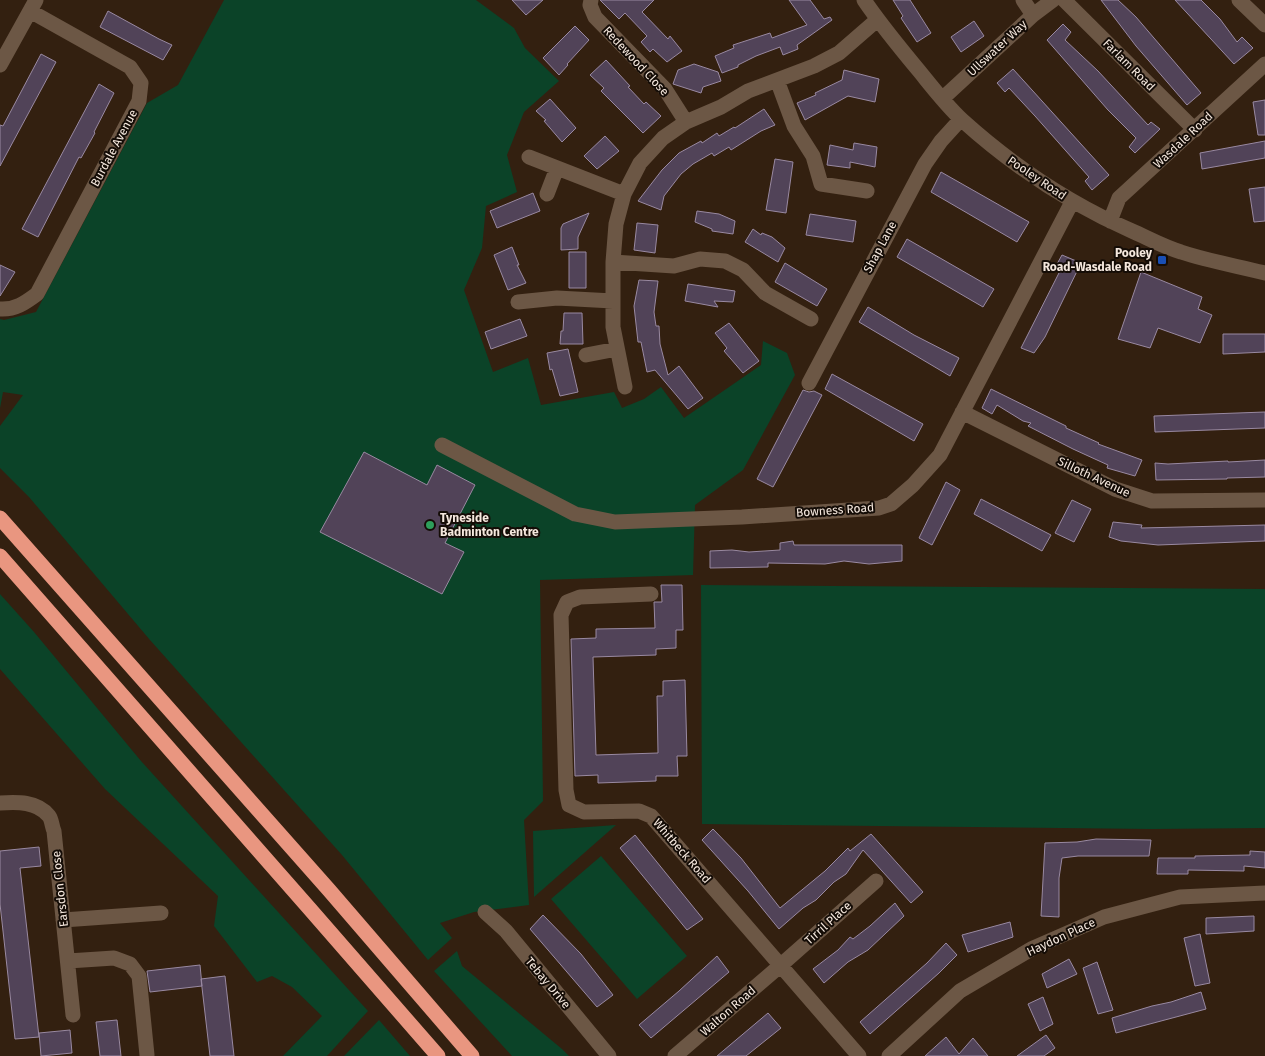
<svg xmlns="http://www.w3.org/2000/svg" width="1265" height="1056" font-family="'Fira Sans',sans-serif">
<style>
.green{fill:#0b4328}
.building{fill:#514358;stroke:#9989a1}
.lines{fill:none;stroke-linecap:round;stroke-linejoin:round}
.minor{stroke:#6c5745;stroke-width:15}
.highway{stroke:#e99680;stroke-width:15}
.transit-dot{fill:#1a4fb4;stroke:#140c06;stroke-width:2}
.leisure-dot{fill:#2e9e5b;stroke:#140c06;stroke-width:2}
.labels{text-anchor:middle;stroke-width:4;stroke-linejoin:round;paint-order:stroke}
.street-label{font-size:12px;fill:#f5e8de;stroke:#140c06}
.poi-label{font-size:12px;font-weight:bold;fill:#f5e8de;stroke:#140c06;text-anchor:end}
</style>
<rect width="100%" height="100%" fill="#332010"/>
<!-- green -->
<path class="green" d="M224,0H476L514,28L525,48L559,81L524,112L507,155L517,192L486,206L482,248L464,290L493,372L528,358L541,405L614,392L622,408L644,399L661,387L684,418L761,365L763,341L787,353L795,375L743,470L695,505L693,575L540,580L543,801L524,820L529,905L474,912L440,923L452,938L428,960L342,855L150,640L29,497L0,468V426L23,395L3,392L0,408V319L4,320L36,312L147,103L178,85Z
M701,585L1265,589V828L1152,829L702,824Z
M0,594L34,632L141,761L368,1011L327,1056H283L322,1016L292,987L272,976L257,982L214,926L218,896L105,789L0,669Z
M616,825L534,897L533,831Z
M601,856L687,956L637,999L551,899Z
M457,951L462,966L562,1049L569,1056H512L434,971Z
M379,1020L410,1056H344Z"/>
<!-- building -->
<path class="building" d="M512,0H543L526,15Z
M600,0H654L642,12L668,39L670,36L682,51L667,62L653,49L650,52L641,42L647,36L625,13L619,19Z
M789,0H810L824,19L830,17L832,20L797,45L798,49L783,55L780,47L756,56L738,65V67L722,73L715,56L734,48L733,45L770,33L772,38L807,25Z
M893,0H910L931,33L917,42L901,18L903,16Z
M1101,0H1118L1136,17L1201,93L1187,105L1136,46Z
M1175,0H1201L1220,19L1237,42L1242,37L1253,48L1234,64Z
M108,11L159,39L172,45L163,60L100,27Z
M974,21L984,36L961,52L951,37Z
M1063,24L1071,32L1065,40L1098,71L1148,125L1151,122L1160,129L1135,153L1129,147L1136,138L1108,110L1047,40Z
M575,26L589,40L567,64L568,65L559,75L543,58Z
M41,54L56,62L0,166V125L3,126Z
M606,60L630,86L628,87L644,104L646,102L661,116L643,133L601,91L604,88L590,75Z
M694,64L718,72L721,81L703,87L701,93L673,84L678,70Z
M1013,69L1109,175L1092,190L1085,181L1089,177L1035,116L1009,88L1005,92L997,83Z
M844,70L879,79L875,102L848,96L805,120L797,103L816,95L815,93L842,80Z
M99,84L114,93L94,132L95,133L81,158L79,157L38,237L22,229Z
M550,99L576,128L562,142L544,121L546,120L536,111Z
M1265,100V135H1258L1253,102Z
M764,109L775,125L761,131L731,150L729,147L714,156L712,153L693,164L681,174L664,196L661,210L638,201L662,170L679,153L701,141L702,143L717,133L719,136L734,127L735,128Z
M605,136L619,151L597,169L584,156Z
M1265,141V158L1202,169L1200,153Z
M854,143L877,147L875,167L850,162V168L827,165L830,145L853,150Z
M775,159L793,162L786,213L766,210Z
M941,172L1029,222L1017,242L931,192Z
M1265,187V221L1254,222L1249,189Z
M533,193L540,211L497,228L490,211Z
M697,211L719,214L735,221L733,234L712,231V229L695,222Z
M589,213L578,237V249L561,250V228L563,224Z
M810,214L856,221L853,242L806,235Z
M637,223L658,225L655,253L634,250Z
M753,229L761,235L762,233L772,237L785,248L778,262L745,242Z
M907,239L994,289L983,307L897,257Z
M512,247L519,265H517L526,283L508,290L494,255Z
M569,252H586V288H569Z
M1062,255L1081,263L1045,337L1034,353L1021,348L1062,267L1057,264Z
M785,263L827,289L817,306L775,282Z
M0,265L15,272L0,296Z
M1141,272L1202,297L1198,309L1212,315L1200,343L1158,328L1150,348L1118,339Z
M639,280L658,281L654,312L656,326H659L660,344L668,375L679,366L703,398L688,409L655,370L647,372L641,342H638L634,306Z
M688,284L735,291L733,302L714,301L718,307L685,301Z
M868,307L914,335L959,358L950,376L859,322Z
M564,313H582L583,344H560L561,331H563Z
M520,319L527,336L491,349L485,332Z
M729,323L759,361L743,373L724,351L727,348L715,333Z
M1223,334H1265V352L1223,354Z
M568,349L578,392L560,396L552,369L550,370L547,353Z
M832,374L923,424L914,441L825,389Z
M991,389L1066,426V428L1099,443L1098,444L1142,460L1135,476L1107,468L1108,465L1073,449L1028,426L1031,423L1023,421L997,405L992,414L982,408Z
M803,390L809,392L814,391L822,395L773,487L757,479Z
M1265,412V428L1155,432L1154,416Z
M364,452L427,485L437,465L475,485L445,543L464,552L442,594L320,532Z
M1265,460V477L1227,478V479L1156,480L1155,463L1168,464L1228,461V462Z
M946,482L960,490L932,545L919,538Z
M981,499L1051,535L1042,551L974,514Z
M1072,500L1091,509L1074,542L1055,533Z
M1113,522L1142,525L1141,528L1265,525V541L1158,545L1121,541L1109,537Z
M793,541L794,545H902V561L869,564L844,561L825,564L768,563V567L710,568V551L732,550L749,552L780,550V543Z
M661,585H682L683,630H676V648L656,649V655L593,657L596,755L658,753L657,696H663V681L685,680L687,756H677L678,776H656V781L598,783V775L575,776L571,639L596,638V629L655,628L654,602H662Z
M713,829L741,858L780,908L825,871L848,848L850,851L871,834L923,892L911,903L863,850L846,874L834,882L816,900L803,908L779,929L748,891L702,840Z
M635,835L703,919L687,930L620,848Z
M1096,839L1151,840L1149,856H1078L1062,858L1059,878V917L1041,916L1045,843L1077,842Z
M39,847L41,866L20,868L39,1037L15,1039L0,904V851Z
M1250,851L1265,852V868L1244,866V871L1188,870V874H1157L1158,858H1195V856L1250,855Z
M895,903L904,916L868,950L848,962L824,983L813,969L838,950L850,937L853,939L870,926Z
M543,915L581,954L613,995L597,1007L530,929Z
M1254,916V931L1206,934V918Z
M1010,922L1013,937L968,952L962,935Z
M1200,934L1210,983L1195,986L1184,938Z
M946,943L957,955L939,973L870,1034L860,1022L927,963Z
M717,956L729,972L651,1038L639,1025L679,991Z
M1069,959L1077,974L1047,988L1042,974Z
M1097,962L1113,1010L1098,1014L1083,968Z
M200,965L202,986L150,992L147,971Z
M225,976L234,1056H210L201,979Z
M1201,992L1206,1009L1116,1033L1112,1018L1152,1006L1171,1002Z
M1043,997L1053,1024L1040,1031L1028,1004Z
M768,1013L781,1028L746,1056H717Z
M117,1020L121,1056H100L96,1022Z
M70,1030L72,1053L41,1056L39,1033Z
M1046,1035L1055,1048L1044,1056H1017Z
M946,1037L959,1054L973,1038L988,1056H925Z"/>
<g class="lines">
<!-- minor -->
<path class="minor" d="M591,0L590,5L595,17L665,89L686,122
M864,0C881,25 900,48 920,72C933,88 946,105 962,120C1013,166 1070,204 1132,231C1148,238 1164,247 1181,252C1208,261 1237,266 1265,273
M1023,0L1033,15
M1064,0L1195,130
M1239,0L1265,25
M0,65L36,0
M777,80L794,126L813,156L821,184L867,191
M942,99L1033,15L1053,0
M529,157L624,194
M547,194L557,168
M1110,221L1119,198L1265,64
M613,262L674,266L700,259L725,261L743,270L765,293L811,319
M518,302L557,298L613,301
M0,309C15,310 25,303 37,294L139,101L141,83L130,67L30,11
M586,355L617,349
M809,383L925,164L941,141L961,119
M625,387L613,327V262L616,224L624,194L640,163L663,138L686,122L721,107L748,91L814,66L839,53L877,20
M962,412L1115,489L1152,501L1265,500
M442,445L575,514L615,522L742,517L879,508L891,504L913,485L940,455L1072,202
M651,594L580,597L567,602L561,615L566,790L569,805L584,812L639,811L651,816L859,1056
M0,803C17,802 37,801 49,816C52,820 52,827 54,831L73,1015
M485,912L506,931L609,1056
M63,920L161,913
M68,961L114,958L130,964L139,976L147,1055
M675,1056L781,965L876,881
M889,1056L960,991L1033,948L1104,917L1180,897L1265,893"/>
<!-- highway -->
<path class="highway" d="M0,518L329,890L472,1056
M0,556L309,908L438,1056"/>
</g>
<!-- markers -->
<rect class="transit-dot" x="1157" y="255" width="10" height="10" rx="2.5"/>
<circle class="leisure-dot" cx="430" cy="525" r="5"/>
<g class="labels">
<!-- street labels -->
<g class="street-label">
<text transform="translate(997 48) rotate(-43)" y="4">Ullswater Way</text>
<text transform="translate(636 61) rotate(47)" y="4">Redewood Close</text>
<text transform="translate(1129 65) rotate(45)" y="4">Farlam Road</text>
<text transform="translate(1183 140) rotate(-43)" y="4">Wasdale Road</text>
<text transform="translate(114 148) rotate(-62)" y="4">Burdale Avenue</text>
<text transform="translate(1037 178) rotate(34)" y="4">Pooley Road</text>
<text transform="translate(880 247) rotate(-62)" y="4">Shap Lane</text>
<text transform="translate(1094 477) rotate(25)" y="4">Silloth Avenue</text>
<text transform="translate(835 510) rotate(-4)" y="4">Bowness Road</text>
<text transform="translate(682 851) rotate(49)" y="4">Whitbeck Road</text>
<text transform="translate(60 889) rotate(-96)" y="4">Earsdon Close</text>
<text transform="translate(828 923) rotate(-42)" y="4">Tirril Place</text>
<text transform="translate(1061 937) rotate(-25)" y="4">Haydon Place</text>
<text transform="translate(548 983) rotate(50)" y="4">Tebay Drive</text>
<text transform="translate(728 1011) rotate(-41)" y="4">Walton Road</text>
</g>
<!-- poi labels -->
<g class="poi-label">
<text x="1152" y="257">Pooley<tspan x="1152" dy="14">Road-Wasdale Road</tspan></text>
<text x="440" y="522" text-anchor="start">Tyneside<tspan x="440" dy="14">Badminton Centre</tspan></text>
</g>
</g>
</svg>
